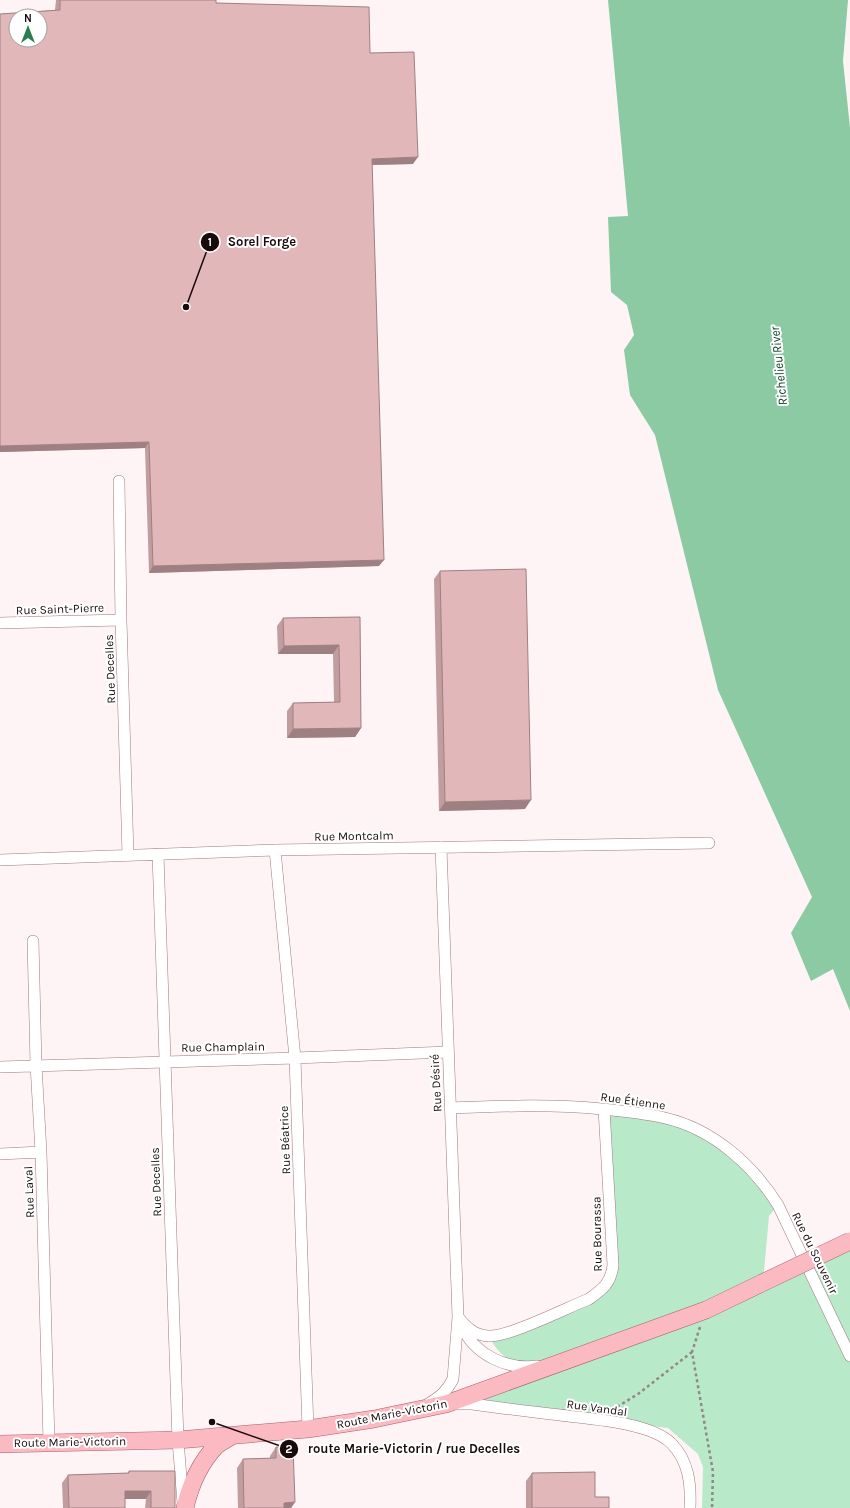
<svg xmlns="http://www.w3.org/2000/svg" width="850" height="1508" font-family="Karla,sans-serif">
<style>
.green{fill:#b8e9c9}
.water{fill:#8bcaa2}
.lines{fill:none;stroke-linecap:round;stroke-linejoin:round}
.minor-casing{stroke:#a0797c;stroke-width:12}
.primary-casing{stroke:#aa5e67;stroke-width:18}
.path{stroke:#938788;stroke-width:2.5;stroke-dasharray:3 3;stroke-linecap:butt}
.minor{stroke:#fff;stroke-width:11}
.primary{stroke:#fbb9c1;stroke-width:17}
.primary-bridge-casing{stroke:#aa5e67;stroke-width:18;stroke-linecap:butt}
.primary-bridge{stroke:#fbb9c1;stroke-width:17}
.wall{fill:#c29da0}
.shaded-wall{fill:#9e8082}
.building{fill:#e2b7ba;stroke:#9e8082;fill-rule:evenodd}
.labels{text-anchor:middle;stroke-width:4;stroke-linejoin:round;paint-order:stroke}
.street-label{font-size:12px;fill:#190b0c;stroke:#fff}
.water-label{font-size:13px;font-style:italic;fill:#114228;stroke:#fff}
.leader{fill:none;stroke:#190b0c;stroke-width:1.5}
.callout-dot{fill:#190b0c;stroke:#fff;stroke-width:1.5}
.mark-label{font-size:12px;text-anchor:middle;font-weight:bold;fill:#fff}
.callout-label{font-size:13px;text-anchor:middle;font-weight:bold;fill:#190b0c;stroke:#fff;stroke-width:4;stroke-linejoin:round;paint-order:stroke}
</style>
<rect width="100%" height="100%" fill="#fef4f5"/>
<!-- green -->
<path class="green" d="M604,1109L667,1118L724,1146L778,1205L769,1216L763,1282L850,1246V1508H702L703,1467L698,1454L668,1428L472,1404L527,1368C507,1359 499,1356 489,1336L589,1299L612,1275Z"/>
<!-- water -->
<path class="water" d="M608,0H848L843,61L850,128V1011L833,969L811,981L791,933L812,897L718,690L655,435L630,395L624,350L634,335L627,305L611,292L608,217L628,216Z"/>
<g class="lines">
<!-- minor casing -->
<g class="minor-casing">
<path id="minor" d="M119,481L121,620L128,855
M0,623L121,620
M275,850L295,1058L308,1429
M158,854L178,1440L183,1503
M0,860L275,850L709,843
M33,941L36,1065L41,1152L49,1442
M0,1067L295,1058L448,1052
M450,1108C503,1106 550,1104 602,1109C624,1111 644,1113 665,1118C713,1129 753,1165 778,1205L850,1356
M0,1154L41,1152
M458,1317C466,1327 474,1335 488,1336C507,1338 568,1307 589,1299C603,1289 611,1283 613,1265L604,1109
M462,1327C475,1355 507,1370 537,1366
M428,1404C440,1397 447,1391 453,1379L458,1317L441,847
M457,1404H472C501,1408 531,1412 560,1415C589,1419 650,1422 671,1443C689,1461 691,1484 690,1508"/>
</g>
<!-- primary casing -->
<g class="primary-casing">
<path id="primary" d="M0,1444L178,1440L308,1429L374,1419L446,1404L706,1310L762,1283
M185,1508C190,1486 200,1463 216,1446C221,1442 227,1439 232,1436"/>
</g>
<!-- path -->
<path class="path" d="M700,1327L692,1352L713,1472L712,1508
M612,1410L638,1394L692,1352"/>
<!-- minor -->
<use href="#minor" class="minor"/>
<!-- primary -->
<use href="#primary" class="primary"/>
<!-- primary-bridge casing -->
<g class="primary-bridge-casing">
<path id="primary-bridge" d="M762,1283L850,1241"/>
</g>
<!-- primary-bridge -->
<use href="#primary-bridge" class="primary-bridge"/>
</g>
<!-- wall -->
<path class="wall" d="M56,0H216V3L370,53L413,164L372,165L379,566L149,573L145,448L0,452V14L55,10Z
M440,571L525,809L439,811L434,579Z
M360,617L361,728L355,737L287,738V711L293,703L334,702L333,654H278L277,626L283,618Z
M276,1447L295,1502L291,1508H238L237,1468L243,1459L270,1458V1456Z
M129,1471L175,1508H145L146,1499H125V1508H63L62,1483L68,1475L128,1473Z
M532,1473L595,1497L609,1508H526V1481Z"/>
<!-- shaded-wall -->
<path class="shaded-wall" d="M418,157L413,164L367,165L372,159Z
M149,442L145,448L0,452V446Z
M384,560L379,566L149,573L153,566Z
M339,645L333,654H278L284,646Z
M361,728L355,737L287,738L293,729Z
M531,800L525,809L439,811L445,802Z
M125,1491H151L146,1499H119Z
M295,1502L291,1508H281L284,1503Z"/>
<!-- building -->
<path class="building" d="M60,0H216V3L369,7L370,53L414,52L418,157L372,159L384,560L153,566L149,442L0,446V14L60,10ZM16,16H40V40H16Z
M526,569L531,800L445,802L440,571Z
M360,617L361,728L293,729V703L340,702L339,645L284,646L283,618Z
M276,1447H293L295,1502L284,1503V1508H244L243,1459L276,1458Z
M129,1471H175V1508H151V1491H125V1508H69L68,1475L129,1473Z
M595,1472V1497H609V1508H532V1473Z"/>
<g class="labels">
<!-- street labels -->
<g class="street-label">
<text transform="translate(60 609) rotate(-2)" y="4">Rue Saint-Pierre</text>
<text transform="translate(110 669) rotate(-92)" y="4">Rue Decelles</text>
<text transform="translate(354 836) rotate(-1)" y="4">Rue Montcalm</text>
<text transform="translate(223 1047) rotate(-1)" y="4">Rue Champlain</text>
<text transform="translate(436 1083) rotate(-93)" y="4">Rue Désiré</text>
<text transform="translate(633 1101) rotate(8)" y="4">Rue Étienne</text>
<text transform="translate(285 1140) rotate(-92)" y="4">Rue Béatrice</text>
<text transform="translate(156 1182) rotate(-92)" y="4">Rue Decelles</text>
<text transform="translate(29 1192) rotate(-92)" y="4">Rue Laval</text>
<text transform="translate(597 1234) rotate(-91)" y="4">Rue Bourassa</text>
<text transform="translate(815 1253) rotate(64)" y="4">Rue du Souvenir</text>
<text transform="translate(597 1408) rotate(8)" y="4">Rue Vandal</text>
<text transform="translate(392 1414) rotate(-11)" y="4">Route Marie-Victorin</text>
<text transform="translate(70 1442) rotate(-1)" y="4">Route Marie-Victorin</text>
</g>
<!-- water labels -->
<g class="water-label">
<text transform="translate(778 366) rotate(-96)" y="5">Richelieu River</text>
</g>
</g>
<!-- callouts -->
<path class="leader" d="M186 307L210 242M212 1422L289 1449"/>
<g class="callout-dot">
<circle cx="186" cy="307" r="4"/>
<circle cx="212" cy="1422" r="4"/>
<circle cx="210" cy="242" r="10"/>
<circle cx="289" cy="1449" r="10"/>
</g>
<g class="mark-label">
<text x="210" y="246">1</text>
<text x="289" y="1453">2</text>
</g>
<g class="callout-label">
<text x="262" y="246">Sorel Forge</text>
<text x="414" y="1453">route Marie-Victorin / rue Decelles</text>
</g>
<!-- north arrow -->
<g transform="translate(28 28)"><circle r="19" fill="#ffffff" stroke="#a39d9e"/>
<path d="M0-3L7 15L0 10L-7 15Z" fill="#2a7e51"/>
<text y="-6" font-size="11" font-weight="bold" text-anchor="middle" fill="#190b0c">N</text>
</g>
</svg>
